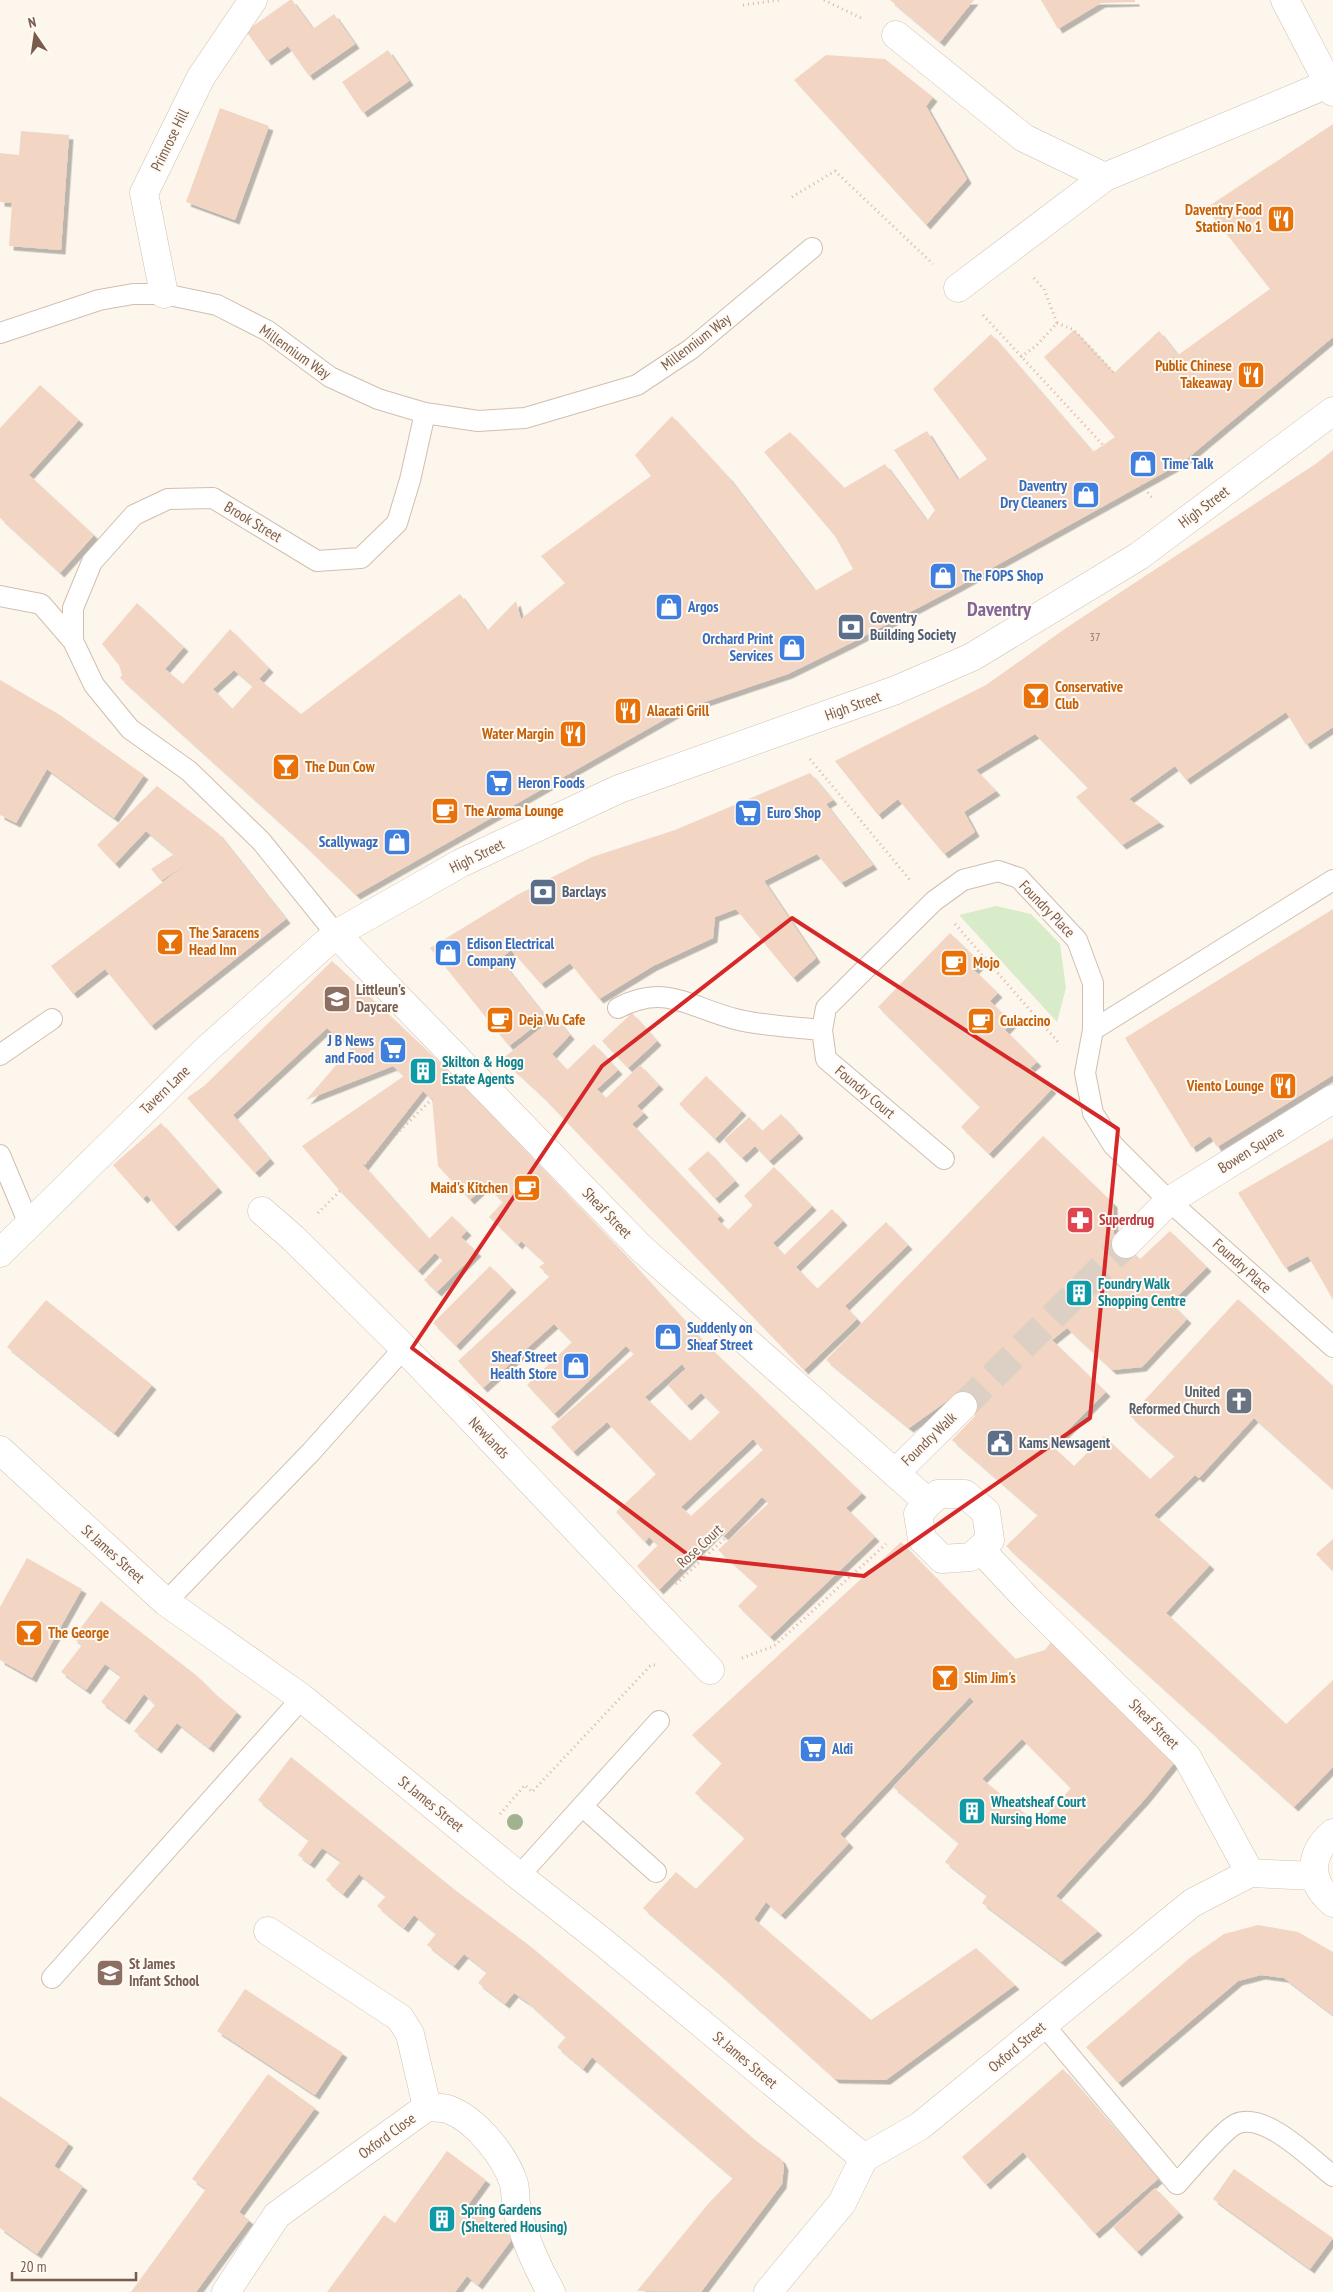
<svg xmlns="http://www.w3.org/2000/svg" width="1333" height="2292" font-family="'PT Sans Narrow',sans-serif">
<style>
.green{fill:#d8ecc9}
.building{fill:#f3d5c3;fill-rule:evenodd;filter:url(#shadow)}
.lines{fill:none;stroke-linecap:round;stroke-linejoin:round}
.street-tunnel{stroke:#dcd0c4;stroke-width:28;stroke-dasharray:28 14;stroke-linecap:butt}
.lane-casing{stroke:#d1beb0;stroke-width:22}
.street-casing{stroke:#d1beb0;stroke-width:29}
.secondary-casing{stroke:#d6c0b0;stroke-width:29}
.path{stroke:#d9b8a5;stroke-width:3;stroke-dasharray:1 4;stroke-linecap:butt}
.lane{stroke:#fff;stroke-width:20}
.street{stroke:#fff;stroke-width:28}
.secondary{stroke:#fff;stroke-width:28}
.tree{fill:#a0b28e}
.marked{fill:none;stroke:#d62828;stroke-width:4;stroke-linejoin:round}
.labels{text-anchor:middle;stroke-width:4;stroke-linejoin:round;paint-order:stroke}
.number-label{font-size:12px;fill:#987a6a}
.street-label{font-size:15px;fill:#7a5c4d;stroke:#fffaf3}
.food-label{font-size:15px;font-weight:bold;fill:#c56008;stroke:#fffaf3;text-anchor:start}
.shop-label{font-size:15px;font-weight:bold;fill:#366cbe;stroke:#fffaf3;text-anchor:start}
.service-label{font-size:15px;font-weight:bold;fill:#4e5e75;stroke:#fffaf3;text-anchor:start}
.education-label{font-size:15px;font-weight:bold;fill:#785e54;stroke:#fffaf3;text-anchor:start}
.culture-label{font-size:15px;font-weight:bold;fill:#0d838f;stroke:#fffaf3;text-anchor:start}
.health-label{font-size:15px;font-weight:bold;fill:#be3a42;stroke:#fffaf3;text-anchor:start}
.worship-label{font-size:15px;font-weight:bold;fill:#5b616d;stroke:#fffaf3;text-anchor:end}
.district-label{font-size:20px;font-weight:bold;fill:#846695;stroke:#fffaf3}
</style>
<defs>
<filter id="shadow"><feDropShadow dx="4.5" dy="4.5" stdDeviation="0" flood-color="#0004"/></filter>
</defs>
<rect width="100%" height="100%" fill="#fdf6ec"/>
<!-- green -->
<path class="green" d="M996,906L1031,914L1060,944L1066,988L1057,1022L959,915Z"/>
<!-- building -->
<path class="building" d="M290,0H292L313,29L334,14L355,44L309,76L288,46L267,61L246,31Z
M890,0H974L940,42Z
M1041,0H1135V2L1101,3L1058,29Z
M388,50L409,81L363,113L342,82Z
M826,55L885,59L933,97L926,106L967,179L926,225L794,80Z
M220,108L269,126L235,220L186,202Z
M1333,124V337L1183,462L954,589L851,643L788,674L681,710L356,895L299,840L120,678L122,675L119,665L102,644L137,603L184,647L165,669L183,684L230,629L269,668L259,679L301,714L460,594L487,631L516,601L521,619L565,583L541,556L651,476L635,455L672,416L729,478L815,591L853,569L835,536L764,452L790,432L844,488L885,464L927,521L935,510L894,450L927,431L958,480L987,459L933,389L991,334L1093,452L1115,437L1044,357L1074,330L1114,373L1159,331L1178,355L1270,289L1206,208ZM234,670L253,686L232,709L213,689Z
M21,131L69,135L61,250L9,246L12,203L0,202V153L19,155Z
M40,385L79,420L29,475L94,535L60,573L0,518V428Z
M1333,450V727L1306,745L1286,712L1186,780L1175,766L1129,799L1160,822L1122,845L1076,797L1088,788L1035,734L976,770L996,791L964,812L975,832L944,854L898,799L878,815L835,761L986,685L1066,628L1317,463Z
M0,680L60,715L144,775L114,818L47,769L16,823L0,815Z
M810,773L833,800L826,804L873,865L841,883L817,854L764,881L816,958L793,978L736,909L715,917L713,938L653,966L599,999L570,963L541,984L511,950L500,959L546,1017L509,1046L430,948L517,895L592,857L675,830Z
M157,786L218,833L286,919L151,1026L105,969L73,994L51,966L192,860L161,881L151,869L174,854L146,831L115,864L97,845Z
M1333,909V1075L1217,1147L1210,1136L1192,1148L1125,1038Z
M950,933L981,963L974,970L998,993L990,1001L1012,1023L1005,1030L1037,1062L1030,1068L1052,1089L989,1154L961,1127L980,1107L878,1007Z
M332,961L454,1076L624,1254L705,1343L862,1493L846,1508L875,1537L770,1637L738,1606L758,1586L718,1550L769,1503L762,1497L724,1536L718,1531L659,1590L637,1566L658,1545L649,1537L645,1542L616,1512L656,1474L607,1422L573,1452L551,1427L634,1354L626,1346L554,1414L527,1385L572,1342L554,1324L483,1388L458,1361L550,1276L539,1267L545,1263L521,1241L518,1245L489,1217L503,1202L486,1185L470,1200L438,1166L432,1099L423,1091L364,1166L429,1239L452,1216L467,1231L461,1237L477,1252L437,1292L424,1280L443,1260L435,1253L418,1271L340,1191L302,1146L404,1076L393,1066L306,1100L351,1048L327,1028L233,1115L270,1159L255,1173L187,1098L204,1086ZM682,1364L686,1369L668,1385L687,1406L701,1393L720,1412L690,1441L645,1397ZM753,1439L763,1450L691,1516L681,1507Z
M632,1013L657,1041L628,1068L602,1041Z
M555,1017L570,1035L552,1054L567,1070L594,1044L618,1070L597,1089L606,1098L640,1065L659,1085L637,1106L644,1113L632,1124L720,1216L717,1219L728,1230L753,1205L744,1196L774,1167L812,1206L773,1243L784,1255L832,1209L843,1221L796,1267L817,1289L886,1222L908,1245L845,1306L857,1319L804,1370L541,1095L502,1059Z
M706,1076L742,1111L715,1139L679,1104Z
M781,1114L799,1134L769,1161L755,1146L742,1158L724,1140L749,1117L762,1131Z
M161,1123L218,1188L174,1227L147,1195L143,1199L113,1165Z
M1043,1136L1113,1203L1114,1234L1140,1259L1170,1231L1207,1267L1171,1303L1187,1319L1142,1367L1112,1370L1067,1328L1052,1340L1106,1392L1052,1446L1074,1466L1104,1436L1150,1479L1175,1456L1130,1416L1238,1299L1333,1386V1489L1254,1418L1199,1478L1195,1475L1154,1515L1210,1565L1166,1613L1286,1724L1333,1680V1767L1294,1807L1006,1546L1038,1515L952,1440L976,1415L954,1396L909,1428L826,1360Z
M1333,1138V1300L1308,1256L1285,1268L1238,1193Z
M708,1151L735,1181L715,1199L688,1169Z
M490,1266L512,1288L456,1346L433,1323Z
M46,1300L152,1385L114,1433L7,1347Z
M1333,1539V1571L1316,1554Z
M901,1542L1015,1659L1045,1650L1051,1642L1175,1762L1145,1799L1056,1896L1098,1931L1061,1962L982,1903L987,1895L945,1862L959,1843L893,1787L974,1702L970,1697L840,1834L849,1843L781,1915L766,1902L754,1919L871,2020L976,1948L1015,1985L886,2080L835,2079L713,1968L643,1908L676,1872L696,1889L745,1838L695,1793L722,1763L692,1735ZM1022,1739L1071,1788L1038,1824L982,1779Z
M27,1558L82,1589L32,1678L0,1660V1607Z
M101,1601L197,1676L214,1693L237,1712L209,1748L177,1723L157,1749L134,1731L155,1705L144,1694L125,1720L101,1702L121,1676L105,1664L86,1690L61,1672L82,1645L73,1638Z
M291,1757L455,1890L530,1946L607,2011L755,2140L781,2159L784,2166L782,2184L701,2292L637,2291L708,2204L733,2178L592,2057L583,2069L557,2047L566,2037L527,2002L514,1993L505,2004L478,1983L487,1972L464,1954L454,1966L427,1945L436,1934L414,1915L404,1928L390,1917L377,1906L386,1896L359,1874L343,1894L326,1880L341,1861L322,1848L310,1864L298,1855L309,1840L258,1800Z
M1258,1925L1298,1932L1333,1952V2015L1284,1978L1261,1975L1238,1981L1118,2083L1086,2047L1191,1957L1224,1934Z
M245,1989L343,2053L315,2095L217,2031Z
M1063,2069L1158,2179L1095,2234L1023,2152L986,2185L962,2157Z
M268,2074L315,2108L239,2212L249,2220L196,2292H131L206,2189L192,2179Z
M0,2096L69,2143L54,2166L83,2186L37,2254L0,2228Z
M447,2151L486,2180L468,2205L513,2238L478,2285L467,2276L455,2292H327L384,2215L395,2223Z
M1234,2169L1333,2238L1310,2269L1213,2199Z
M1155,2188L1179,2213L1137,2252L1113,2227Z"/>
<g class="lines">
<!-- street-tunnel -->
<path class="street-tunnel" d="M963,1406L1126,1244"/>
<!-- lane casing -->
<g class="lane-casing">
<path id="lane" d="M0,333L99,300L133,294H164L217,305L268,331L330,377L378,399L425,413L478,421L525,418L637,385L691,349L812,248
M0,596L41,604L73,641
M336,934L261,841L189,771L130,729L94,685L73,641V608L92,562L134,515L168,499L213,498L317,561L361,558L397,523L410,480L425,413
M618,1008C666,983 688,1007 735,1019C762,1026 793,1027 822,1030
M1093,1030L1333,880
M0,1055L52,1019
M0,1155L29,1224
M944,1159L826,1059L822,1030L826,1008L934,901L963,880L998,871L1019,878L1077,940L1093,983V1030L1085,1073L1093,1113L1113,1145L1169,1201L1333,1347
M166,1602L311,1452L404,1348
M582,1806L656,1872
M519,1876L659,1721
M52,1978L302,1698
M1044,2025L1177,2184C1188,2172 1223,2130 1236,2124C1265,2111 1311,2159 1333,2176"/>
</g>
<!-- street casing -->
<g class="street-casing">
<path id="street" d="M1285,0L1333,92
M896,35L1024,138L1105,177
M958,288L1105,177L1328,84
M164,294L144,193L201,77L253,0
M336,934L641,1248L929,1503
M262,1211L293,1238L404,1348L710,1670
M1126,1244L1169,1201L1333,1099
M0,1253L206,1050L336,934L461,863L619,789L896,690L972,657L1139,556L1333,411
M895,1473L963,1406
M938,1494H965L986,1512L990,1540L971,1557L942,1559L922,1539L918,1514Z
M980,1549L1027,1599L1187,1757L1250,1873
M268,1931L400,2018L410,2034L427,2107
M226,2292L277,2215L427,2107C434,2108 444,2107 450,2110C476,2120 506,2157 514,2184C516,2192 515,2202 517,2211C525,2239 537,2267 551,2292
M768,2292L842,2203L864,2158"/>
</g>
<!-- secondary casing -->
<g class="secondary-casing">
<path id="secondary" d="M0,1450L166,1602L302,1698L519,1876L603,1942L864,2158L920,2126L1192,1903L1250,1873L1314,1876
M1333,1833C1308,1854 1308,1882 1333,1903"/>
</g>
<!-- path -->
<path class="path" d="M824,0L863,19
M743,5L780,0
M792,197L835,171L933,264
M983,315L1103,445
M1057,323L1074,330L1114,373
M1021,357L1037,345L1057,323L1044,289L1032,276
M1141,485L1154,500
M810,759L910,880
M955,924L1058,1042
M364,1166L432,1099
M318,1213L340,1191
M490,1388L557,1328
M676,1584L765,1501
M742,1658L774,1646L886,1544
M500,1814L525,1785L532,1792L651,1665H656"/>
<!-- lane -->
<use href="#lane" class="lane"/>
<!-- street -->
<use href="#street" class="street"/>
<!-- secondary -->
<use href="#secondary" class="secondary"/>
</g>
<!-- trees -->
<circle class="tree" cx="515" cy="1822" r="8"/>
<!-- marked area -->
<path class="marked" d="M792,918L1118,1129L1090,1418L864,1576L691,1557L412,1348L602,1066Z"/>
<!-- icons -->
<defs>
<g id="restaurant-square" transform="scale(1.4375)"><rect x="-9" y="-9" width="18" height="18" rx="4" fill="#e8710a" stroke="#fffaf3"/><path d="M-5-6h1v4h1v-4h1v4h1v-4h1v5L-1.5 .5V6h-2V.5L-5-1ZM5-6V6H3V1.5H1.5Q1.5-4 5-6Z" fill="#fff"/></g>
<g id="shop-square" transform="scale(1.4375)"><rect x="-9" y="-9" width="18" height="18" rx="4" fill="#3f7fe0" stroke="#fffaf3"/><path d="M-5-2.5h2.3a2.7 3.5 0 0 1 5.4 0H5L5.5 6h-11ZM-1.5-2.5h3a1.5 2.3 0 0 0-3 0Z" fill="#fff"/></g>
<g id="bank-square" transform="scale(1.4375)"><rect x="-9" y="-9" width="18" height="18" rx="4" fill="#5c6f8a" stroke="#fffaf3"/><path d="M-6-4H6V4H-6ZM0-2.3a2.3 2.3 0 1 0 0 4.6a2.3 2.3 0 1 0 0-4.6Z" fill="#fff"/></g>
<g id="bar-square" transform="scale(1.4375)"><rect x="-9" y="-9" width="18" height="18" rx="4" fill="#e8710a" stroke="#fffaf3"/><path d="M-6-5H6L.8 .8V4.5H3.5V6h-7V4.5H-.8V.8Z" fill="#fff"/></g>
<g id="supermarket-square" transform="scale(1.4375)"><rect x="-9" y="-9" width="18" height="18" rx="4" fill="#3f7fe0" stroke="#fffaf3"/><path d="M-6-5.5h2.5l.6 2H6L4.5 2H-2.5L-4.4-4H-6ZM-1.5 3.2a1.3 1.3 0 1 0 .1 0ZM3 3.2a1.3 1.3 0 1 0 .1 0Z" fill="#fff"/></g>
<g id="cafe-square" transform="scale(1.4375)"><rect x="-9" y="-9" width="18" height="18" rx="4" fill="#e8710a" stroke="#fffaf3"/><path d="M-5.5-4.5H6V0H3Q3 3.5 0 3.5H-2.5Q-5.5 3.5-5.5 0ZM3-3.2v2h1.7v-2ZM-6 4.5H4V6H-6Z" fill="#fff"/></g>
<g id="school-square" transform="scale(1.4375)"><rect x="-9" y="-9" width="18" height="18" rx="4" fill="#8d6e63" stroke="#fffaf3"/><path d="M0-5L7-2L0 1L-7-2ZM-4 1L0 2.5L4 1V4Q0 6-4 4Z" fill="#fff"/></g>
<g id="building-square" transform="scale(1.4375)"><rect x="-9" y="-9" width="18" height="18" rx="4" fill="#0f9aa8" stroke="#fffaf3"/><path d="M-4-6H4V6H1V3H-1V6H-4ZM-2.5-4.3h1.7v1.8h-1.7ZM.8-4.3h1.7v1.8H.8ZM-2.5-1h1.7V.8h-1.7ZM.8-1h1.7V.8H.8Z" fill="#fff"/></g>
<g id="pharmacy-square" transform="scale(1.4375)"><rect x="-9" y="-9" width="18" height="18" rx="4" fill="#e0444e" stroke="#fffaf3"/><path d="M-2-6h4v4h4v4h-4v4h-4v-4h-4v-4h4Z" fill="#fff"/></g>
<g id="church-square" transform="scale(1.4375)"><rect x="-9" y="-9" width="18" height="18" rx="4" fill="#6b7280" stroke="#fffaf3"/><path d="M-1.2-6h2.4v3.5h3.3v2.4h-3.3V6h-2.4V-.1h-3.3v-2.4h3.3Z" fill="#fff"/></g>
<g id="civic-square" transform="scale(1.4375)"><rect x="-9" y="-9" width="18" height="18" rx="4" fill="#5c6f8a" stroke="#fffaf3"/><path d="M-.6-6.5H3V-4.5H.6V-3L4-1V1h2V6H-6V1h2V-1L-.6-3ZM-1.2 2.5V6h2.4V2.5Z" fill="#fff"/></g>
</defs>
<g fill-rule="evenodd">
<use href="#restaurant-square" x="1281" y="219"/>
<use href="#restaurant-square" x="1251" y="375"/>
<use href="#shop-square" x="1143" y="464"/>
<use href="#shop-square" x="1086" y="495"/>
<use href="#shop-square" x="943" y="576"/>
<use href="#shop-square" x="669" y="607"/>
<use href="#bank-square" x="851" y="627"/>
<use href="#shop-square" x="792" y="648"/>
<use href="#bar-square" x="1036" y="696"/>
<use href="#restaurant-square" x="628" y="711"/>
<use href="#restaurant-square" x="573" y="734"/>
<use href="#bar-square" x="286" y="767"/>
<use href="#supermarket-square" x="499" y="783"/>
<use href="#cafe-square" x="445" y="811"/>
<use href="#supermarket-square" x="748" y="813"/>
<use href="#shop-square" x="397" y="842"/>
<use href="#bank-square" x="543" y="892"/>
<use href="#bar-square" x="170" y="942"/>
<use href="#shop-square" x="448" y="953"/>
<use href="#cafe-square" x="954" y="963"/>
<use href="#school-square" x="337" y="999"/>
<use href="#cafe-square" x="500" y="1020"/>
<use href="#cafe-square" x="981" y="1021"/>
<use href="#supermarket-square" x="393" y="1050"/>
<use href="#building-square" x="423" y="1071"/>
<use href="#restaurant-square" x="1283" y="1086"/>
<use href="#cafe-square" x="527" y="1188"/>
<use href="#pharmacy-square" x="1080" y="1220"/>
<use href="#building-square" x="1079" y="1293"/>
<use href="#shop-square" x="668" y="1337"/>
<use href="#shop-square" x="576" y="1366"/>
<use href="#church-square" x="1239" y="1401"/>
<use href="#civic-square" x="1000" y="1443"/>
<use href="#bar-square" x="29" y="1633"/>
<use href="#bar-square" x="945" y="1678"/>
<use href="#supermarket-square" x="813" y="1749"/>
<use href="#building-square" x="972" y="1811"/>
<use href="#school-square" x="110" y="1973"/>
<use href="#building-square" x="442" y="2219"/>
</g>
<g class="labels">
<!-- number labels -->
<g class="number-label">
<text x="1095" y="641">37</text>
</g>
<!-- street labels -->
<g class="street-label">
<text transform="translate(170 140) rotate(-64)" y="5">Primrose Hill</text>
<text transform="translate(696 342) rotate(-37)" y="5">Millennium Way</text>
<text transform="translate(295 352) rotate(35)" y="5">Millennium Way</text>
<text transform="translate(1204 507) rotate(-37)" y="5">High Street</text>
<text transform="translate(253 522) rotate(31)" y="5">Brook Street</text>
<text transform="translate(853 706) rotate(-20)" y="5">High Street</text>
<text transform="translate(477 856) rotate(-26)" y="5">High Street</text>
<text transform="translate(1047 909) rotate(46)" y="5">Foundry Place</text>
<text transform="translate(165 1090) rotate(-44)" y="5">Tavern Lane</text>
<text transform="translate(865 1092) rotate(40)" y="5">Foundry Court</text>
<text transform="translate(1251 1150) rotate(-32)" y="5">Bowen Square</text>
<text transform="translate(607 1213) rotate(46)" y="5">Sheaf Street</text>
<text transform="translate(1242 1266) rotate(42)" y="5">Foundry Place</text>
<text transform="translate(489 1438) rotate(46)" y="5">Newlands</text>
<text transform="translate(929 1439) rotate(-44)" y="5">Foundry Walk</text>
<text transform="translate(700 1546) rotate(-43)" y="5">Rose Court</text>
<text transform="translate(113 1554) rotate(42)" y="5">St James Street</text>
<text transform="translate(1154 1724) rotate(45)" y="5">Sheaf Street</text>
<text transform="translate(431 1804) rotate(39)" y="5">St James Street</text>
<text transform="translate(1017 2047) rotate(-40)" y="5">Oxford Street</text>
<text transform="translate(745 2060) rotate(40)" y="5">St James Street</text>
<text transform="translate(387 2136) rotate(-36)" y="5">Oxford Close</text>
</g>
<!-- food labels -->
<g class="food-label">
<text x="1262" y="215" text-anchor="end">Daventry Food<tspan x="1262" dy="17">Station No 1</tspan></text>
<text x="1232" y="371" text-anchor="end">Public Chinese<tspan x="1232" dy="17">Takeaway</tspan></text>
<text x="1055" y="692">Conservative<tspan x="1055" dy="17">Club</tspan></text>
<text x="647" y="716">Alacati Grill</text>
<text x="554" y="739" text-anchor="end">Water Margin</text>
<text x="305" y="772">The Dun Cow</text>
<text x="464" y="816">The Aroma Lounge</text>
<text x="189" y="938">The Saracens<tspan x="189" dy="17">Head Inn</tspan></text>
<text x="973" y="968">Mojo</text>
<text x="519" y="1025">Deja Vu Cafe</text>
<text x="1000" y="1026">Culaccino</text>
<text x="1264" y="1091" text-anchor="end">Viento Lounge</text>
<text x="508" y="1193" text-anchor="end">Maid's Kitchen</text>
<text x="48" y="1638">The George</text>
<text x="964" y="1683">Slim Jim's</text>
</g>
<!-- shop labels -->
<g class="shop-label">
<text x="1162" y="469">Time Talk</text>
<text x="1067" y="491" text-anchor="end">Daventry<tspan x="1067" dy="17">Dry Cleaners</tspan></text>
<text x="962" y="581">The FOPS Shop</text>
<text x="688" y="612">Argos</text>
<text x="773" y="644" text-anchor="end">Orchard Print<tspan x="773" dy="17">Services</tspan></text>
<text x="518" y="788">Heron Foods</text>
<text x="767" y="818">Euro Shop</text>
<text x="378" y="847" text-anchor="end">Scallywagz</text>
<text x="467" y="949">Edison Electrical<tspan x="467" dy="17">Company</tspan></text>
<text x="374" y="1046" text-anchor="end">J B News<tspan x="374" dy="17">and Food</tspan></text>
<text x="687" y="1333">Suddenly on<tspan x="687" dy="17">Sheaf Street</tspan></text>
<text x="557" y="1362" text-anchor="end">Sheaf Street<tspan x="557" dy="17">Health Store</tspan></text>
<text x="832" y="1754">Aldi</text>
</g>
<!-- service labels -->
<g class="service-label">
<text x="870" y="623">Coventry<tspan x="870" dy="17">Building Society</tspan></text>
<text x="562" y="897">Barclays</text>
<text x="1019" y="1448">Kams Newsagent</text>
</g>
<!-- education labels -->
<g class="education-label">
<text x="356" y="995">Littleun's<tspan x="356" dy="17">Daycare</tspan></text>
<text x="129" y="1969">St James<tspan x="129" dy="17">Infant School</tspan></text>
</g>
<!-- culture labels -->
<g class="culture-label">
<text x="442" y="1067">Skilton &amp; Hogg<tspan x="442" dy="17">Estate Agents</tspan></text>
<text x="1098" y="1289">Foundry Walk<tspan x="1098" dy="17">Shopping Centre</tspan></text>
<text x="991" y="1807">Wheatsheaf Court<tspan x="991" dy="17">Nursing Home</tspan></text>
<text x="461" y="2215">Spring Gardens<tspan x="461" dy="17">(Sheltered Housing)</tspan></text>
</g>
<!-- health labels -->
<g class="health-label">
<text x="1099" y="1225">Superdrug</text>
</g>
<!-- worship labels -->
<g class="worship-label">
<text x="1220" y="1397">United<tspan x="1220" dy="17">Reformed Church</tspan></text>
</g>
<!-- district labels -->
<g class="district-label">
<text x="999" y="616">Daventry</text>
</g>
</g>
<!-- north arrow -->
<g transform="translate(35 35) rotate(347)" stroke="#fffaf3" stroke-width="4" paint-order="stroke">
<path d="M0-4L9 19L0 12L-9 19Z" fill="#7a5c4d"/>
<text y="-8" font-size="14" font-weight="bold" text-anchor="middle" fill="#7a5c4d">N</text>
</g>
<!-- scale -->
<path d="M12 2272v8h124v-8" fill="none" stroke="#7a5c4d" stroke-width="2.5"/>
<text x="20" y="2272" font-size="15" fill="#7a5c4d" stroke="#fffaf3" stroke-width="4" paint-order="stroke">20 m</text>
</svg>
